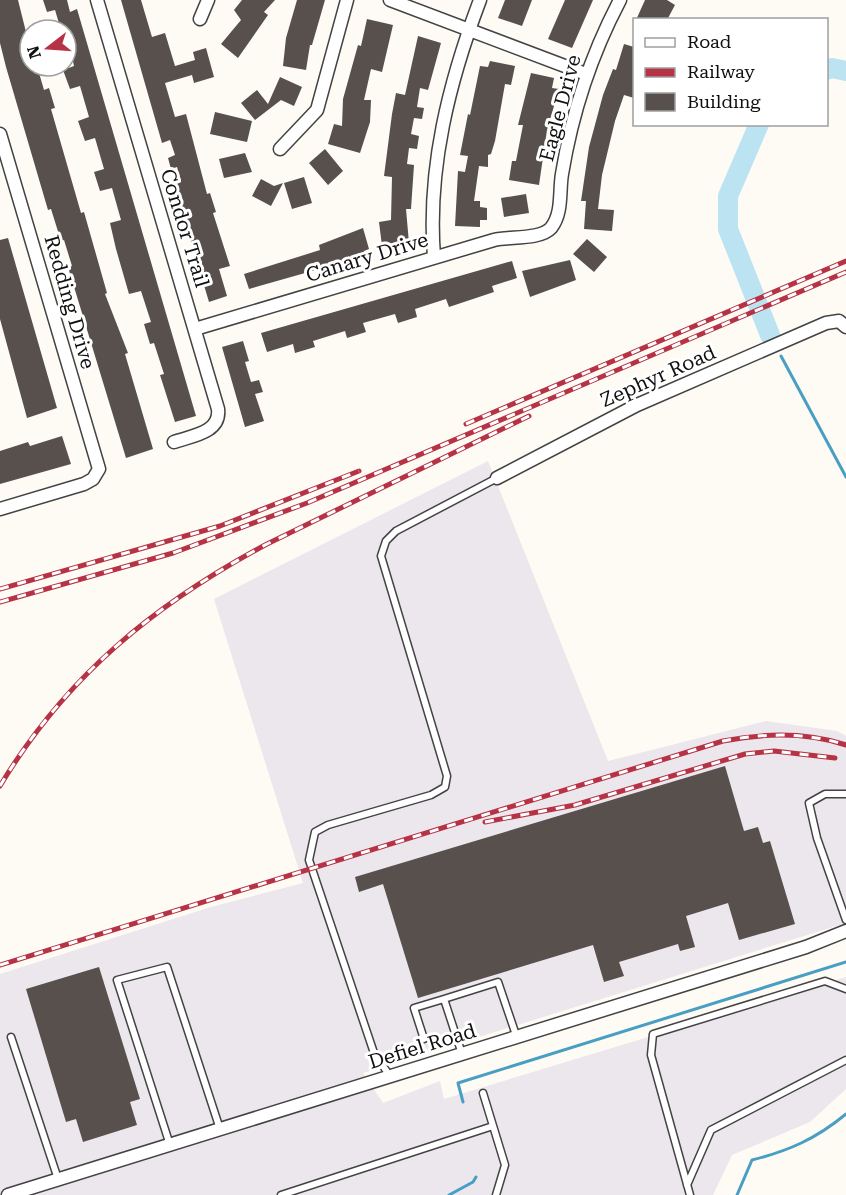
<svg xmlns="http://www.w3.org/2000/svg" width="846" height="1195" font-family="'Roboto Serif',serif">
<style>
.industrial{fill:#ece6ed}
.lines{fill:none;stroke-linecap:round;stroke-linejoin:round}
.stream{stroke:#499fc3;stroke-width:3}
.river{stroke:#bce3f2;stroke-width:20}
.building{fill:#58504d}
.lane-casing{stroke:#434343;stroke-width:9}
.street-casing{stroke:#434343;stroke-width:15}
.lane{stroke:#fff;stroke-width:6}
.street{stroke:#fff;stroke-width:12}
.rail-casing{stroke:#b63245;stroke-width:5}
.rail{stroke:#fff;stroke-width:3;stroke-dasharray:9;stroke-linecap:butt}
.labels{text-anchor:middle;stroke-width:6;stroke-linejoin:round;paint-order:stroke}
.street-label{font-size:20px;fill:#101010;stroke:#fff}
</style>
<rect width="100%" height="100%" fill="#fefbf4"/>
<!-- industrial -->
<path class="industrial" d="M488,461L608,761L766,721L837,731L846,736V923L363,1073L383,1103L440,1081L444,1099L846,977V1089L810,1122L732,1155L713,1195H0V974L211,907L303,883L214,599Z"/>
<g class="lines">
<!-- stream -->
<path class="stream" d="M781,356L846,477
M463,1102L458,1083L846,962
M449,1195L473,1182L476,1177
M737,1195L752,1160C788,1151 816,1139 846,1114"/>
<!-- river -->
<path class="river" d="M826,70L832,68L846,71
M759,124L728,196V229L770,335"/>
</g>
<!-- building -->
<path class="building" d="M0,0H18L30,48V66H37L44,90L49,88L55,108L51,109L81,213L84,212L107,293L105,294L128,353L125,354L153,449L126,458L68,267L72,266L64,240L61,241L51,209L48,210L6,67L0,43Z
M43,0H67L70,12L77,9L196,416L175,422L160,375L164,374L154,343L150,344L144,324L151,322L141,291L129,294L116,249L110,223L121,220L112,188L100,191L94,172L104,169L95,138L85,141L78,121L89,117L80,86L70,89L63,70L74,66L66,30H61L55,10L47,12Z
M121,0H141L152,37L165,33L175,66L195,60L193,52L206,48L214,77L194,83L192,75L165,83L175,117L186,114L207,194L210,193L216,212L213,213L230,266L219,269L227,296L209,302L174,185L181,182L177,167L171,169L168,158L175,155L170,140L162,143Z
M242,0H275L264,12L268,15L238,58L221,44L241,20L234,10Z
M297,0H325L312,45H310L306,70L283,66L286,38Z
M505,0H532L522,26L498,18Z
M565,0H593L572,48L548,39Z
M645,0H667L675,5L667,20H636Z
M367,19L393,25L382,72L371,69L364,100H371L370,122L360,153L328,144L334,124L342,126L343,99L358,45L361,46Z
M418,36L441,43L428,90L420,88L417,107L424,108L422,119L414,118L411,134L419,136L417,149L409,148L407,164L414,165L411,209H406L409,243L382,246L379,222L391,220L392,177L384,176L392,114L396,93L405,95Z
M624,44L634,47V98L624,95L615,121L602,175L598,209L614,210L612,231L584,229L586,201H581L589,147L603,95L613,69L616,70Z
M490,61L515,66L511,85L505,84L495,141L491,154L488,155V167L479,166L474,201H480V207L487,208V220H480V227L455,226L458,171L465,172L468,156L460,155L468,114L470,115L480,66L488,67Z
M531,73L554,78L552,88L559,89L547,130L539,185L509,180L512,161H516L523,125H518Z
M280,77L302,87L294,106L281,100L255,120L241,103L257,90L268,104Z
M215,112L252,121L247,142L210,134Z
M325,149L343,171L328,185L309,163Z
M245,153L252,172L224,178L219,159Z
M304,177L312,203L292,209L284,183Z
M261,179L274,186L283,183L271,206L252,196Z
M526,194L529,213L504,217L501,198Z
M363,228L369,249L364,251L365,256L249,289L244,274L320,250L319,245Z
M8,238L57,408L27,418L0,319V240Z
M587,239L607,257L594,272L573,254Z
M570,260L576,280L530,297L522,271Z
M512,261L517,278L492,286L494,292L449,307L446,299L415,309L417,317L398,323L395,314L363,323L366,332L347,338L345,331L313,341L315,347L295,353L293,344L267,352L261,333Z
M243,341L249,361L245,362L251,382L259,380L263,392L255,394L264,421L245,427L222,347Z
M62,436L71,464L0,484V451L28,442L30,446Z
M725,766L744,831L758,827L763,843L770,841L795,924L739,940L728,903L686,916L695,947L680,951L678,944L619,962L624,976L604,982L593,945L418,998L383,884L359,892L355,877Z
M99,967L140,1099L130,1102L137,1125L83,1142L76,1119L66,1122L26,989Z"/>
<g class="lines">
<!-- lane casing -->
<g class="lane-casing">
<path id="lane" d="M846,794H825L809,803L817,838L846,920
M444,999L498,982L517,1038
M11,1037L58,1179
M424,1039L414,1008L444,999L462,1054
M390,1076L374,1053L309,860L315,832L328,825L431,795L445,787L447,776L381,556L386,541L396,531L497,478
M483,1093L505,1165L496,1195
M170,1145L117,980L167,967L220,1129
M687,1185L711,1130L846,1060
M281,1195L493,1126
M690,1195L651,1055L653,1034L825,981L846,989"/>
</g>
<!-- street casing -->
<g class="street-casing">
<path id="street" d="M97,0L218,409C221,433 191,436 174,442
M390,0L586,74
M200,19L208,0
M0,134L99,469L93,479L84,484L0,509
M280,149L317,110L347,0
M434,257C427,169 449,82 480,0
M195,329L494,240C509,236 540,240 551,228C563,213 559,191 562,174C572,113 591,55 620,0
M497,478L637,405L826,323L839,321L846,327
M8,1195L806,947L846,931"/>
</g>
<!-- lane -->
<use href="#lane" class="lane"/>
<!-- street -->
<use href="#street" class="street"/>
<!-- rail casing -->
<g class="rail-casing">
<path id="rail" d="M466,424L846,261
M0,589L220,526L359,471
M0,602L173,553L307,503L846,272
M0,786C66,676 155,604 267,544L529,416
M485,822L575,805L745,754L774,751L835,758
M0,965L723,741C764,733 806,732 846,745"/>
</g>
<!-- rail -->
<use href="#rail" class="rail"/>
</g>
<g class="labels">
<!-- street labels -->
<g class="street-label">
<text transform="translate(560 108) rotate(-75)" y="7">Eagle Drive</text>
<text transform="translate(185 228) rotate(73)" y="7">Condor Trail</text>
<text transform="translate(367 257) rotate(-17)" y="7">Canary Drive</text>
<text transform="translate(70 302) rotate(74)" y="7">Redding Drive</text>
<text transform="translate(658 376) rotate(-24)" y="7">Zephyr Road</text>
<text transform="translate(422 1046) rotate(-17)" y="7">Defiel Road</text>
</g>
</g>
<!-- legend -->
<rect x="633" y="18" width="195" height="108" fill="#ffffff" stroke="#9f9f9f" stroke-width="1.5"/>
<rect x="645" y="38" width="30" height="9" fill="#ffffff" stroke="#9f9f9f" stroke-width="1.5"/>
<text x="687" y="48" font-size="18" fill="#101010">Road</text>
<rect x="645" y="68" width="30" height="9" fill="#b63245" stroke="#9f9f9f" stroke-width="1.5"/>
<text x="687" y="78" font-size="18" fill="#101010">Railway</text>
<rect x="645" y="93" width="30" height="18" fill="#58504d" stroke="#9f9f9f" stroke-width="1.5"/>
<text x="687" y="108" font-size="18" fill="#101010">Building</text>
<!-- north arrow -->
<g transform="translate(48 48) rotate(253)"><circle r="28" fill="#ffffff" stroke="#9f9f9f" stroke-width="1.5"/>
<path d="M0-4.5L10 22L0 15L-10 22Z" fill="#b63245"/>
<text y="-9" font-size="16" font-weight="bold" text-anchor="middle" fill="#101010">N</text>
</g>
</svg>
